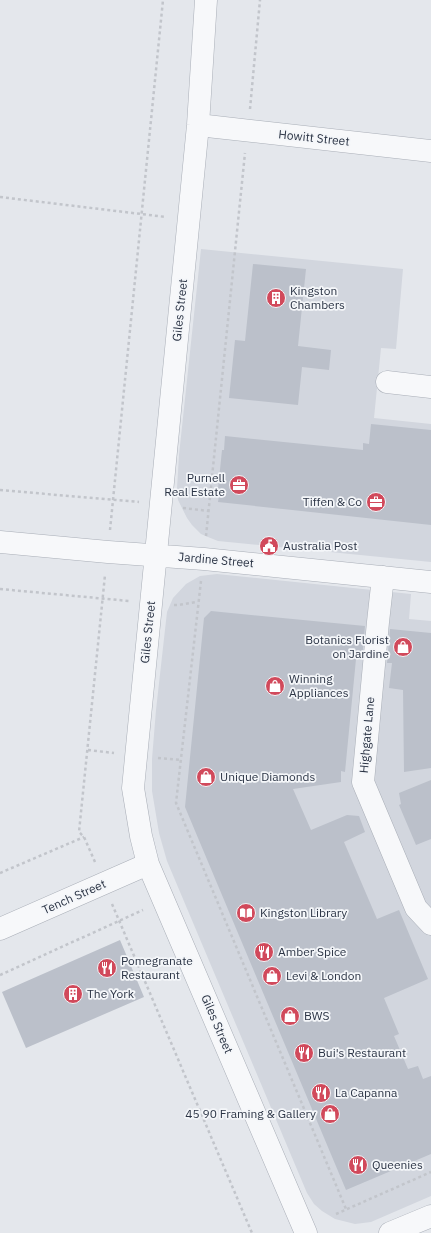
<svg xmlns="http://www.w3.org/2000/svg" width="431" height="1233" font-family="'IBM Plex Sans',sans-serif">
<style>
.built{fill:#d2d6de}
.building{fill:#bbc0ca}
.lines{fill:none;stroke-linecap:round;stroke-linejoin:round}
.minor-casing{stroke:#a9aeb7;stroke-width:23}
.path{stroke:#c2c5cb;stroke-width:2.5;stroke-dasharray:3 3;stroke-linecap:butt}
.minor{stroke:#f7f8fa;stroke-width:22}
.labels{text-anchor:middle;stroke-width:3.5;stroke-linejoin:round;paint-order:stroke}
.street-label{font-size:12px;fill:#2b3445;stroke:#f4f6f9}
.poi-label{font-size:12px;fill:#2b3445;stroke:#f4f6f9;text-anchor:start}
</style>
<rect width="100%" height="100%" fill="#e4e7ec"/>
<!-- built -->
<path class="built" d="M201,249L403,269L396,349L381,348L374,418L431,424V562L218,541L208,537L201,534L192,525L187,518L178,500L177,489L179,455Z
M217,574L411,594L409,619L431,621V1196L371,1222L355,1224L335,1219L322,1211L314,1204L307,1193L167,861L159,833L152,791V759L156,710L167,612L173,598L186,584L200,576Z"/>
<!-- building -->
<path class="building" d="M253,264L306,269L298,346L331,350L329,370L302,367L298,405L229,398L235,340L245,341Z
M371,424L431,430V525L218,502L220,489H218L222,450H224L225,436L363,450V443L369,444Z
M211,611L365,626L362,660L356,659L345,772L341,771V782L293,789L311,830L347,815L359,816L365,832L344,842L377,919L399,910L428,979L384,998L399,1034L394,1036L408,1069L418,1066L423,1079L431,1076V1154L346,1190L185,807L204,618Z
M390,629L431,633V768L404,772L403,690L389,688L392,663H387Z
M431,780V839L416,845L399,805L401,804L399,793Z
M120,940L144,997L26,1048L2,992Z"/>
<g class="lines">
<!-- minor casing -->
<g class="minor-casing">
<path id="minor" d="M206,0L198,125L133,788L141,836L148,864L306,1233
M198,125L431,151
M387,382L431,387
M0,542L108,552L204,559L431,582
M383,577L378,622L363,782L416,908L431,924
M0,929L148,864
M390,1233L431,1216"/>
</g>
<!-- path -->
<path class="path" d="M250,109L260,0
M0,197L166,217
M0,490L139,502
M183,508L209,511
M110,530L163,0
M206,536L245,153
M201,581L176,803L346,1209
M0,589L129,601
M174,605H178L197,602
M88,750L114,753
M158,758L181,760
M95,862L84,837L79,832L105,575
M0,873L84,837
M112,904L252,1233
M0,975L143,910
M336,1214L431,1172"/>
<!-- minor -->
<use href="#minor" class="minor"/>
</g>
<!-- icons -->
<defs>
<g id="building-disc" transform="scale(1)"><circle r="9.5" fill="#d1495b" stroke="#f4f6f9"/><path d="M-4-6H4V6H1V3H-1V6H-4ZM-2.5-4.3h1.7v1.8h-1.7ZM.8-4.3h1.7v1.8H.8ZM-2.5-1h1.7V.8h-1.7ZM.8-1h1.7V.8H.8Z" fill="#fff"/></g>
<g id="office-disc" transform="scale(1)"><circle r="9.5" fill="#d1495b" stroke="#f4f6f9"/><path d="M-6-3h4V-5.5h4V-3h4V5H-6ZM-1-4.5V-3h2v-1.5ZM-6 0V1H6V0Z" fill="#fff"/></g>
<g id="civic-disc" transform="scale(1)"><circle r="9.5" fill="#d1495b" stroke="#f4f6f9"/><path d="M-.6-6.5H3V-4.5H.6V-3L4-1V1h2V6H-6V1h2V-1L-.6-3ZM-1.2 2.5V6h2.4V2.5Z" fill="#fff"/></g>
<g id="shop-disc" transform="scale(1)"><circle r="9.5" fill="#d1495b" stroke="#f4f6f9"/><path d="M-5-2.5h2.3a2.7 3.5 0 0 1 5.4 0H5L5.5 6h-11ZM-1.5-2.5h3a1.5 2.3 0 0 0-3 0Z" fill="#fff"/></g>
<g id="library-disc" transform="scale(1)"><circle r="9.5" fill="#d1495b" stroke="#f4f6f9"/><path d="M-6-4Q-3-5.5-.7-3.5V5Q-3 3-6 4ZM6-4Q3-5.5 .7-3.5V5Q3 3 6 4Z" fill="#fff"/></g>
<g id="restaurant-disc" transform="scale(1)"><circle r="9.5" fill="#d1495b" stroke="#f4f6f9"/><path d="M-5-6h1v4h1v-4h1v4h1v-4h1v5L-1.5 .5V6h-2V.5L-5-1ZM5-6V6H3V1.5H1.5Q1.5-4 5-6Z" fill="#fff"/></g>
</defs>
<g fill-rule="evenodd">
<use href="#building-disc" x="276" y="298"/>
<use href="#office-disc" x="239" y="485"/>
<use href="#office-disc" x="376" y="502"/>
<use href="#civic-disc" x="269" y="546"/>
<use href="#shop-disc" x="403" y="647"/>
<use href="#shop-disc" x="275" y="686"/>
<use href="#shop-disc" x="206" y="777"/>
<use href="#library-disc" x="246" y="913"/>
<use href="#restaurant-disc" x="264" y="952"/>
<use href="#restaurant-disc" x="107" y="968"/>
<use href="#shop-disc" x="272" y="976"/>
<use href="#building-disc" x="73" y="994"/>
<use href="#shop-disc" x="290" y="1016"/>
<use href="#restaurant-disc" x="304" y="1053"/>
<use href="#restaurant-disc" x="321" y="1093"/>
<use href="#shop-disc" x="330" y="1114"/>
<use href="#restaurant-disc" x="358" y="1165"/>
</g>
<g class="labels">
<!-- street labels -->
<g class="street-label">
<text transform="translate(314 138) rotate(6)" y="4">Howitt Street</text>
<text transform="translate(180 310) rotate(-84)" y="4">Giles Street</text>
<text transform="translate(216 560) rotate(5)" y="4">Jardine Street</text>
<text transform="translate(148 632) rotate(-84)" y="4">Giles Street</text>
<text transform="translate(367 735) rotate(-85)" y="4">Highgate Lane</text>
<text transform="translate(74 897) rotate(-24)" y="4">Tench Street</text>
<text transform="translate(217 1024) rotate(67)" y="4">Giles Street</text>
</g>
<!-- poi labels -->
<g class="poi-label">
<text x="290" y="295">Kingston<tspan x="290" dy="14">Chambers</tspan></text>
<text x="225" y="482" text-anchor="end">Purnell<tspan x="225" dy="14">Real Estate</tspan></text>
<text x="362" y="506" text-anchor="end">Tiffen &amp; Co</text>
<text x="283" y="550">Australia Post</text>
<text x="389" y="644" text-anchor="end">Botanics Florist<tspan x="389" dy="14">on Jardine</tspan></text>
<text x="289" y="683">Winning<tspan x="289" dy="14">Appliances</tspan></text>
<text x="220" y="781">Unique Diamonds</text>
<text x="260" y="917">Kingston Library</text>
<text x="278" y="956">Amber Spice</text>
<text x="121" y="965">Pomegranate<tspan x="121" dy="14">Restaurant</tspan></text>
<text x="286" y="980">Levi &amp; London</text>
<text x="87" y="998">The York</text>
<text x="304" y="1020">BWS</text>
<text x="318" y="1057">Bui's Restaurant</text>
<text x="335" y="1097">La Capanna</text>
<text x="316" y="1118" text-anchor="end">45 90 Framing &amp; Gallery</text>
<text x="372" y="1169">Queenies</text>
</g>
</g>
</svg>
